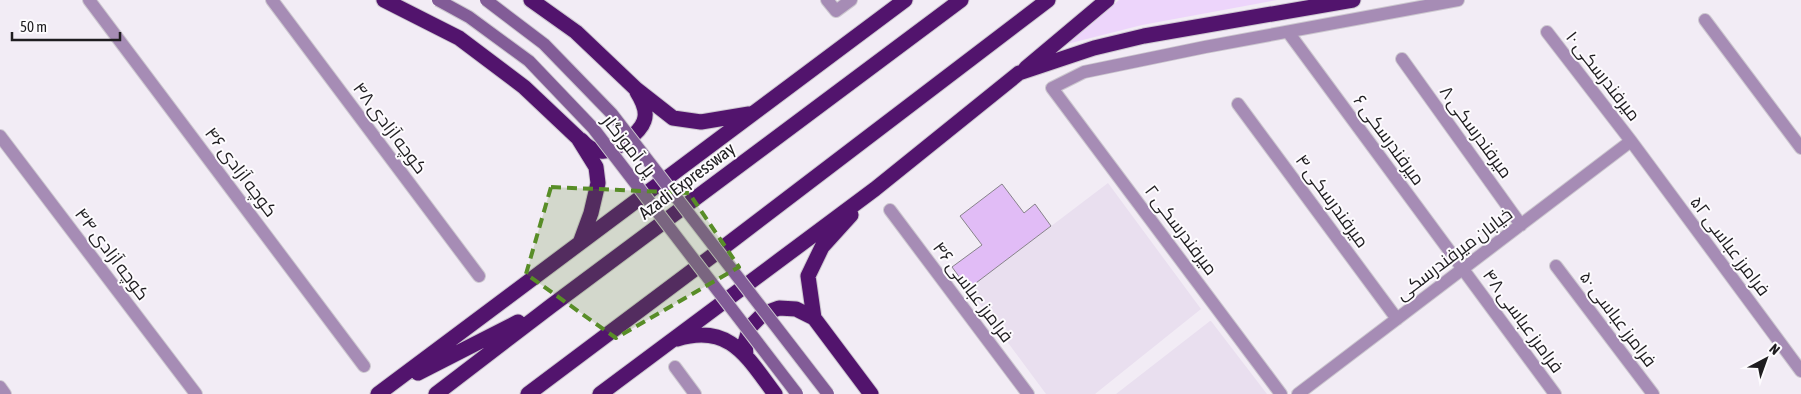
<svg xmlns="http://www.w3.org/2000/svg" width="1801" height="394" font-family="'Asap Condensed',Cairo,sans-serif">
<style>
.built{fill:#e9dfef}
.green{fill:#edd5fb}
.building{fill:#e1bcf6;stroke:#87828a}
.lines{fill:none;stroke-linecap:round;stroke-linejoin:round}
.street-casing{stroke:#ccc7cf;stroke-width:14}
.highway-casing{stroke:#ccc7cf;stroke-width:17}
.street{stroke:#a68cb5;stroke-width:12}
.highway{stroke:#52146d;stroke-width:15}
.secondary-bridge-casing{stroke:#ccc7cf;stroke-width:14;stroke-linecap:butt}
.secondary-bridge{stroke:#825c97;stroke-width:12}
.marked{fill:#588d27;fill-opacity:0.2;stroke:#588d27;stroke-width:4;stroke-dasharray:10 6;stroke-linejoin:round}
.labels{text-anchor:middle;stroke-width:4;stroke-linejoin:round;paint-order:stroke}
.street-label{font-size:18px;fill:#1f1d20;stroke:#fdfbfe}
</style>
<rect width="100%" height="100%" fill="#f2ecf5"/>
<!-- built -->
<path class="built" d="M1108,183L1201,309L1095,394H1046L968,289Z
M1211,321L1267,394H1116L1210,321Z"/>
<!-- green -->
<path class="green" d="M1119,0H1277L1142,25L1063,45L1087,28Z"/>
<!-- building -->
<path class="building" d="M1002,184L1024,213L1035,204L1051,226L968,289L952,267L982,245L960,216Z"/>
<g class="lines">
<!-- street casing -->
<g class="street-casing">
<path id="street" d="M89,0L364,366
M272,0L479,276
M827,0L836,11L851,0
M1705,20L1801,148
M1288,32L1555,394
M1547,32L1631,141L1801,371
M1402,59L1521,225
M1238,104L1397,319
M0,136L196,394
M890,210L1028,394
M1556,266L1653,394
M675,367L695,394
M0,387L5,394
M1281,394L1052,88L1084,72L1205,47L1458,0
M1298,394L1631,141"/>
</g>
<!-- highway casing -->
<g class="highway-casing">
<path id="highway" d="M384,0L459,38L524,87L578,138L596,167L598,183L591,213L580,243
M531,0L576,32L636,89L673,118L701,122L749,114
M1026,68L1107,0
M581,140C587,147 592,150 601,151C614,153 640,133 644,121C648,111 642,100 637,92
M814,318L808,276L822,247L851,215
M677,339C730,323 747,357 775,394
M746,356L745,343L750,327L763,314L779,308L796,309L814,318L871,394
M418,373L518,322
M378,394L905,0
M436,394L551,306L961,0
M528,394L712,256L1048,0
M600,394L875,189L1019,73L1094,48L1144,36L1353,0"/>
</g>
<!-- street -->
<use href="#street" class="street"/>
<!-- highway -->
<use href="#highway" class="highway"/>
<!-- secondary-bridge casing -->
<g class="secondary-bridge-casing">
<path id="secondary-bridge" d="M438,0L469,17L529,61L593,128L797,394
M486,0L544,44L612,114L828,394"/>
</g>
<!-- secondary-bridge -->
<use href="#secondary-bridge" class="secondary-bridge"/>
</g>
<!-- marked area -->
<path class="marked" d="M551,187L689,193L739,267L616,338L526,274Z"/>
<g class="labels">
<!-- street labels -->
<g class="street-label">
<text transform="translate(1603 76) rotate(52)" y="6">میرفندرسکی ۱۰</text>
<text transform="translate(390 128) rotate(53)" y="6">کوچه آزادی ۴۸</text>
<text transform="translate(1476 132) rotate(54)" y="6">میرفندرسکی ۸</text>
<text transform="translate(1389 140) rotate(54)" y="6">میرفندرسکی ۶</text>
<text transform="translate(629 146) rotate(52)" y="6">پل آموزگار</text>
<text transform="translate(241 172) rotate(53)" y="6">کوچه آزادی ۴۶</text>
<text transform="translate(687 181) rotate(-37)" y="6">Azadi Expressway</text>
<text transform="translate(1332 201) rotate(54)" y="6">میرفندرسکی ۴</text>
<text transform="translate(1181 230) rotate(53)" y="6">میرفندرسکی ۲</text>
<text transform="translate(1730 246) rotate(53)" y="6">فرامرز عباسی ۵۲</text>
<text transform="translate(112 254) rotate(53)" y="6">کوچه آزادی ۴۴</text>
<text transform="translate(1454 254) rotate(-37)" y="6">خیابان میرفندرسکی</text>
<text transform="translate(973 292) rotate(53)" y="6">فرامرز عباسی ۴۶</text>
<text transform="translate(1618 319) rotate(53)" y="6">فرامرز عباسی ۵۰</text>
<text transform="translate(1523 321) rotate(54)" y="6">فرامرز عباسی ۴۸</text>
</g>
</g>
<!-- north arrow -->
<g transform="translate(1766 359) rotate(41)" stroke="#fdfbfe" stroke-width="4" paint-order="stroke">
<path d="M0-4L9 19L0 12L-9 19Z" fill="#1f1d20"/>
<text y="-8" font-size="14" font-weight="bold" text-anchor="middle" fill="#1f1d20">N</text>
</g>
<!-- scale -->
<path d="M12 32v8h108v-8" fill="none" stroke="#1f1d20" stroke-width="2.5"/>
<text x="20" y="32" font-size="15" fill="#1f1d20" stroke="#fdfbfe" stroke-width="4" paint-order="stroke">50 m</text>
</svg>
